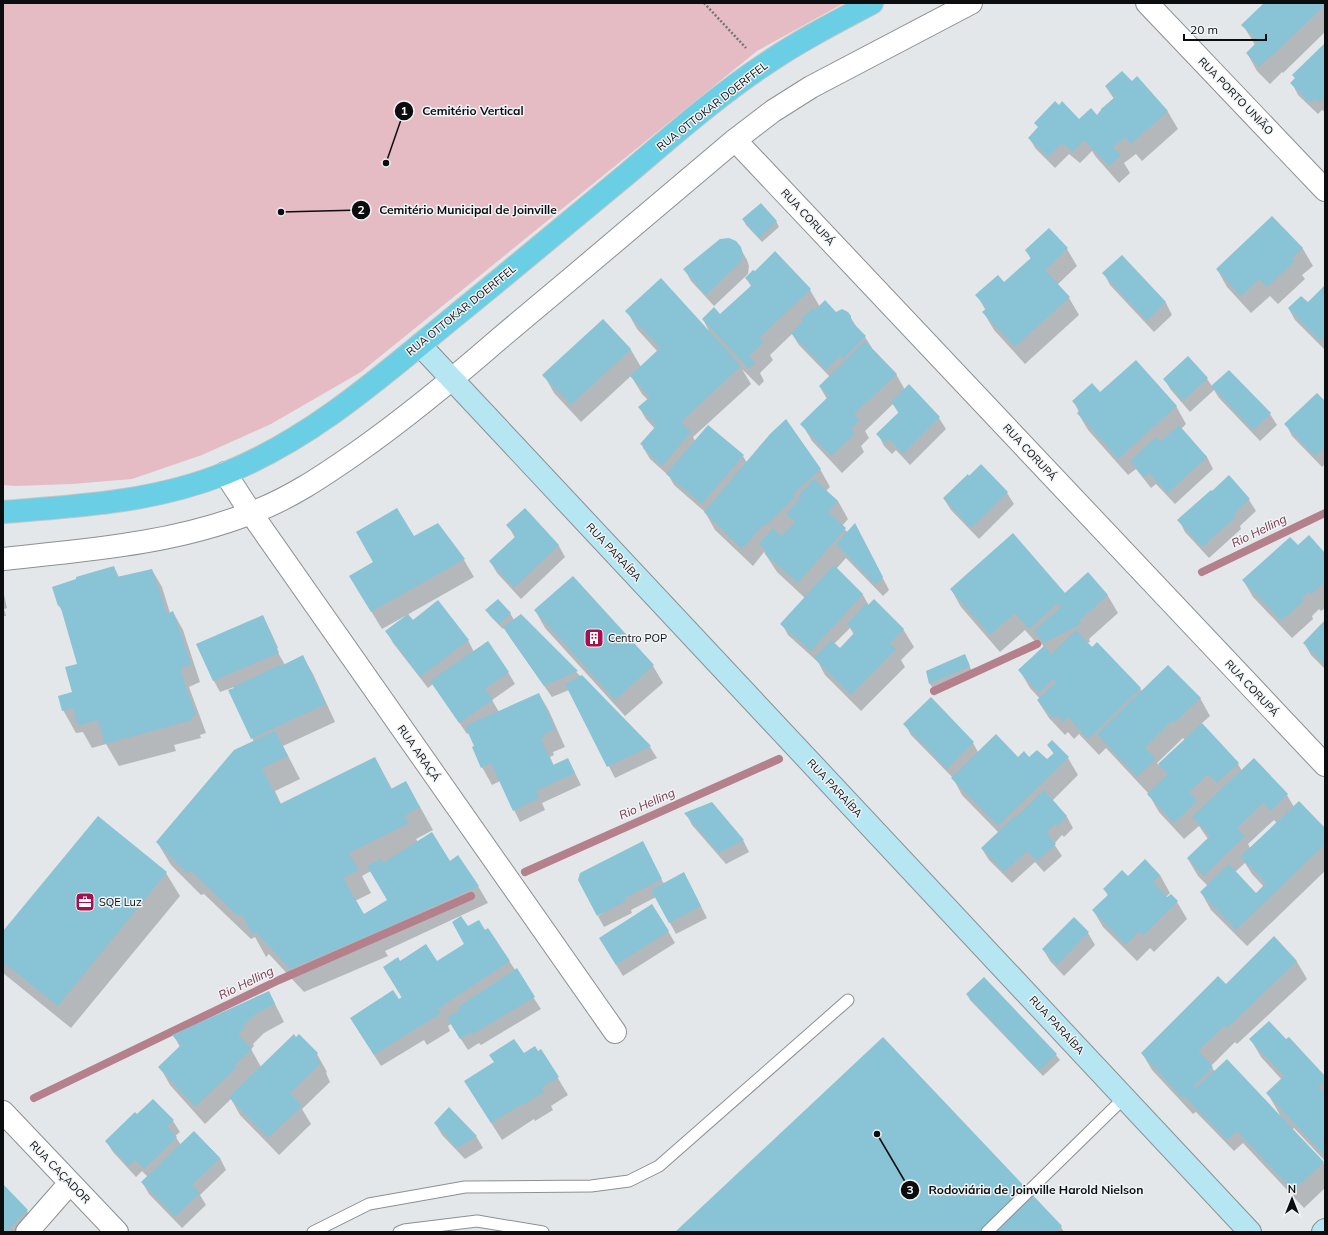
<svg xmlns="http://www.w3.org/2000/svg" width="1328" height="1235" font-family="Mulish,sans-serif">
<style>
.green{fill:#e6bcc4}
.shadow{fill:#0003;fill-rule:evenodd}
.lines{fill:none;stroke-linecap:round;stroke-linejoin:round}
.stream{stroke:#b4808b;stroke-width:8}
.building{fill:#89c3d6}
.lane-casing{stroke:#8c9092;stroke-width:13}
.street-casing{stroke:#8c9092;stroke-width:24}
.secondary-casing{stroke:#8c9092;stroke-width:24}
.primary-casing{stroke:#c5c5c5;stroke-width:24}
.path{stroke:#727476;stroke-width:2.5;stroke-dasharray:2 2;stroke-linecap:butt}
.lane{stroke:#fff;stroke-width:11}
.street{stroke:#fff;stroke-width:22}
.secondary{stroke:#b5e6f2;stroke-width:22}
.primary{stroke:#6acee4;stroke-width:22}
.labels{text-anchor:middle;stroke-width:3;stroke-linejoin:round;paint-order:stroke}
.street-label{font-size:11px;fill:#0c0d0e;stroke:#f0f4f6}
.poi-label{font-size:11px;fill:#0c0d0e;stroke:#f0f4f6;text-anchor:start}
.water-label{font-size:12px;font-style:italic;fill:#793647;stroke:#f0f4f6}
.leader{fill:none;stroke:#0c0d0e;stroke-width:1.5}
.callout-dot{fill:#0c0d0e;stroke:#f0f4f6;stroke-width:1.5}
.mark-label{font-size:12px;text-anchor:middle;font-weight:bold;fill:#fff}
.callout-label{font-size:12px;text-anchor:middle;font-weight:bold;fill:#0c0d0e;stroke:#f0f4f6;stroke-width:3;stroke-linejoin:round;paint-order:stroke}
</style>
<rect width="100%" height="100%" fill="#e3e7e9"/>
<!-- green -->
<path class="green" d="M3,3H844L757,51L361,372L271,424L202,455L132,479L72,484L15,486L3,485Z"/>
<!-- shadow -->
<path class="shadow" d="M1265,3H1325V32L1283,73L1282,72L1270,84L1257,71L1247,53L1255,45L1243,25Z
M1325,45V112L1322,110L1318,114L1298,95L1292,83Z
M1137,78L1168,112L1178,129L1142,161L1136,154L1124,163L1130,173L1119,183L1096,157L1092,151L1080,163L1069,154L1055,168L1036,149L1029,138L1039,128L1036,123L1082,124L1097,116L1114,99L1106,87L1132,83Z
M1272,217L1303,249L1313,266L1302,275L1305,279L1278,304L1270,296L1251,313L1227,287L1217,269Z
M743,219L776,221L779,227L762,242L746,225Z
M1049,230L1067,249L1077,266L1057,285L1069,298L1079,315L1025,364L994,330L984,313L986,311L977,295L1004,283L1031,259L1026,250Z
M740,248L747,260L749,266L748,274L714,306L691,281L685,270Z
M775,252L810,290L820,307L836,313L850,316L857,328L865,337L872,348L871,349L896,374L905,390L909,385L939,418L946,429L910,465L896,450L892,454L884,446L878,434L899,414L893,404L865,431L869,438L861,446L864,452L842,473L812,441L802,424L827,399L820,387L830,377L799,345L792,334L770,355L773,360L760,373L764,381L759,386L742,369L751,384L693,437L695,441L743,456L747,463L820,469L830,487L826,491L838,501L848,519L842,526L848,533L861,536L889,590L883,596L846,558L836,569L863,595L869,606L903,629L914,647L901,660L905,667L861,711L825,675L818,662L788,635L782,624L805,598L777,572L764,552L753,566L715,530L705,512L674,485L669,476L650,459L641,444L655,429L646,419L639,407L648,400L642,394L631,376L581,422L554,393L544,375L603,320L631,350L641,367L658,352L637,329L627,311L709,331L703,319L720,315L751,286L746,278L755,272ZM850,628L854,635L840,650L834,644Z
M1122,257L1166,303L1172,315L1154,332L1110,285L1104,273Z
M1325,287V350L1295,320L1289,309L1308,303Z
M1188,357L1207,379L1212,386L1229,371L1270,414L1277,425L1260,441L1219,398L1214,390L1190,412L1171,390L1164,379Z
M1100,394L1176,406L1186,424L1181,429L1207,457L1213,469L1175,504L1156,484L1151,488L1136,469L1128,475L1088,430L1078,413L1079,412L1074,402Z
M1325,403V464L1322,467L1292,436L1286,424Z
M981,465L1007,493L1014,504L979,539L951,510L944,499Z
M1229,477L1249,500L1256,511L1240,526L1241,529L1209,558L1185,532L1179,520Z
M525,509L559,546L565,557L521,599L497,573L490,561L515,538L508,525Z
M438,524L464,560L474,577L407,615L412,622L468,640L474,652L508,672L515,684L492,700L499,712L539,694L549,711L565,747L553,752L554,755L550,757L554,766L568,759L581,785L542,803L545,810L520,822L500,781L492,785L482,767L475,746L469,733L467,734L433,684L428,688L393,643L387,632L405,618V616L382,629L360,593L414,537Z
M1298,547L1325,554V608L1321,611L1319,609L1312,616L1313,619L1292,638L1253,597L1243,580Z
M114,567L119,577L152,570L162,587L170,613L173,612L183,630L200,682L189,687L206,733L200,735L201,738L174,745L176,751L119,766L106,744L92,748L83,732L76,733L63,710L73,693L78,664L63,612L59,606L54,587Z
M1088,573L1108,596L1118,613L1089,639L1090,642L1087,643L1140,688L1142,692L1200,698L1210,716L1201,724L1238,764L1242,771L1287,795L1294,807L1325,830V871L1247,946L1211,910L1201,892L1208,886L1198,876L1188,859L1208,839L1199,826L1184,839L1159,812L1148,793L1106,748L1099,755L1079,734L1074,739L1068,732L1065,735L1049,718L1038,701L1040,699L1030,688L1020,671L1044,648L1042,644L1039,646L1025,630L1000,652L961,607L951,589L1064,594ZM1183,738L1185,740L1158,765L1157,763ZM1274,820L1277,823L1250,848L1248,844ZM1245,863L1252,874L1264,887L1256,894L1235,872Z
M3,590L7,608L4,609L6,616H3Z
M487,610L510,613L514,620L521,616L650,747L657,758L615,778L569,690L552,697L511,639L504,628L503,629L490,616Z
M535,610L653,666L663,683L625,716L545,628Z
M263,616L269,628L279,650L278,648L276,649L285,665L303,657L313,674L335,722L283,746L300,779L275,791L281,804L375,758L392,789L419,805L433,830L416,839L418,842L450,862L478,886L488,903L385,951L388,956L304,992L269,954L266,957L255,937L251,939L204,894L201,895L171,865L157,842L254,742L230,691L235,689L234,687L220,692L214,681L198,644ZM371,871L388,901L363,915L355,901L371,893L362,876Z
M1325,622V669L1311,655L1304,643Z
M965,655L972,672L933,689L930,684L927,672Z
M905,724L973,743L978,752L1018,758L1047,761L1054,754L1048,745L1052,741L1068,758L1078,775L1052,801L1067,817L1073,828L1064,837L1062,835L1054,844L1062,856L1044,872L1035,862L1012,883L989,860L982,849L999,833L962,795L953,778L911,735Z
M686,813L743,840L749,852L726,864L692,825Z
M98,818L166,873L180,896L71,1028L3,973V933Z
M659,875L664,884L690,885L707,918L676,934L656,897L631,910L632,913L604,927L598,916Z
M1160,875L1170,893L1166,897L1177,902L1187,919L1154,952L1150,948L1137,961L1103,927L1093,910L1108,896L1104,889Z
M1074,918L1088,933L1095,945L1064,976L1050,961L1043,949Z
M468,928L485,931L488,929L541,1009L481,1045L479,1043L468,1050L451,1024L448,1026L450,1031L427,1045L424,1040L381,1066L358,1030L402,998L384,968L400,962L436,963L465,944Z
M668,931L675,943L623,976L607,950Z
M1274,937L1297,962L1307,979L1237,1044L1235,1042L1211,1066L1215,1072L1280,1115L1268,1094L1282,1080L1261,1057L1251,1040L1286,1041L1325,1077V1161L1294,1128L1292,1130L1325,1165V1188L1304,1208L1243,1143L1234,1151L1196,1112L1193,1114L1152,1070L1142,1053L1226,985Z
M984,978L1056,1055L1060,1060L1043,1076L970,1000L967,994Z
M269,992L284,1022L264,1033L253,1044L254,1046L251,1049L261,1067L317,1054L327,1072L326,1073L330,1082L302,1109L311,1124L279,1155L240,1115L231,1099L205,1124L170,1085L160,1067L180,1047L174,1036Z
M883,1039L1061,1227L1064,1232H677Z
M541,1050L568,1095L551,1106L553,1110L535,1121L534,1119L502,1140L476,1099L524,1054L538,1052Z
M137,1116L173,1121L180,1132L175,1136L181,1145L194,1132L220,1158L226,1170L200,1195L206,1205L182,1228L149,1194L142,1182L148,1177L142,1171L136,1177L113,1152L106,1141Z
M435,1123L476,1136L483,1148L465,1159L442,1135Z
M3,1186L27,1211L37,1228L33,1232H3Z"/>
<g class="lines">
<!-- stream -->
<path class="stream" d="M1202,572L1325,513
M934,691L1037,644
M525,872L779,759
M34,1098L279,980L471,896"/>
</g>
<!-- building -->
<path class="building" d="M1264,3H1325V5L1272,56V55L1259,67L1246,53L1258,41L1241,25Z
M1325,43V96L1319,102L1315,99L1310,103L1290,83L1295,78L1292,75Z
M1122,71L1132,81L1137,76L1168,111L1131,144L1125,137L1113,147L1121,155L1109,166L1084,140L1073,152L1062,143L1048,157L1028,138L1038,127L1034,123L1055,101L1059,105L1062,101L1079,119L1091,108L1097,115L1101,110V109L1115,97L1105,86Z
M761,203L777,221L759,238L742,219Z
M1272,216L1303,248L1292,258L1295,261L1267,287L1259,279L1241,296L1216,269Z
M1049,228L1068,248L1045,270L1070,297L1015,347L982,312L987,308L975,295L998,275L1004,282L1031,258L1025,250Z
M729,238L736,241L741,247L743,254L741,262L706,295L683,269L720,239Z
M775,251L811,289L759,338L764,342L749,356L755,363L749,369L702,319L714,307L720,314L752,285L745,278L753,270L755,271Z
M1122,255L1166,302L1147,321L1102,273Z
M661,278L741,366L681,422L691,432L662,466L643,448L644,446L640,444L656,426L638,407L650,397L630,376L660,348L625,311Z
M1325,285V336L1320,341L1288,308L1301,296L1308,302Z
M825,300L836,312L842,309L848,312L851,316V321L866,336L843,359L840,356L826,370L791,333L803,321L801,319L813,308L815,310Z
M603,319L631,349L571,405L542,375Z
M865,341L897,374L854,414L860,420L851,429L855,434L831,456L800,424L829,396L819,386Z
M1188,356L1208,378L1183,401L1163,379Z
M1136,360L1177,406L1118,459L1077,413L1080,410L1072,401L1092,383L1100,392Z
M1229,370L1271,413L1253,430L1211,386Z
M909,384L940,417L903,454L889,439L885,443L876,434L899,412L891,402Z
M1317,393L1325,401V446L1315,456L1284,424Z
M786,419L821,469L793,494L795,497L765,526L764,524L742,549L704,512L770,434Z
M708,425L744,455L702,504L666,474Z
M1179,425L1207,457L1168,493L1149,473L1144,477L1130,461L1156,437L1160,442Z
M981,464L1008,492L971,528L943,498L968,474L969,476Z
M1229,475L1250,499L1234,514L1236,517L1202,547L1177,520L1211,490L1212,491Z
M814,479L838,501L828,512L846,528L798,583L765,554L767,552L759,544L773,528L782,536L795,522L786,514L801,497L799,495Z
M397,508L414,536L438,523L465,559L371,612L349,576L373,562L356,532Z
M525,508L559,545L514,588L489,561L516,536L506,525Z
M855,523L883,577L876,585L836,544Z
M1013,533L1065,593L1088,572L1108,595L1079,621L1081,624L1044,643L1034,631L1061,607L1058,603L1029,629L1015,613L990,635L950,589Z
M1309,535L1325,553V582L1311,595L1309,592L1302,598L1304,601L1281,621L1242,580L1290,537L1298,545Z
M834,565L863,594L811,651L780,624Z
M114,566L117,577L152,569L167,614L173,611L191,664L180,669L196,715L191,717L192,720L105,744L98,720L78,726L73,708L62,711L58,696L72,692L65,667L77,664L60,605L58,606L52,587L76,579V577Z
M573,576L654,665L615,700L534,610Z
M498,599L511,613L499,624L485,610Z
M874,599L904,629L890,643L896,649L851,695L814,658L831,640L840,648L855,632L847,624L867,603L868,605Z
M438,600L469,640L420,677L385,631L408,614L413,620Z
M521,614L578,671L544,686L503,627Z
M263,615L279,653L213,681L196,644Z
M1325,620V665L1303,643Z
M1076,630L1092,647L1097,642L1141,688L1088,739L1068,717L1063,722L1057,715L1054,719L1037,700L1056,682L1053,679L1039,693L1018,670L1044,646L1051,654Z
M488,641L509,672L485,689L493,700L459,723L430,681Z
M965,654L970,666L929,684L926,671Z
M303,655L326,704L251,739L228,690L234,688L233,687L280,665L281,666Z
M1168,665L1201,698L1174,723L1172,721L1145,748L1156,759L1137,777L1097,734Z
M582,675L612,706L651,746L607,767L565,684Z
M539,693L555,729L544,734L545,738L541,739L553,765L568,758L575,773L536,791L539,798L513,811L491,763L481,768L472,747L474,746L465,726Z
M931,697L974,742L947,769L903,724Z
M1202,723L1239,763L1217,783L1208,774L1189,792L1197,801L1174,823L1147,794L1168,774L1158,764Z
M275,731L288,756L262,768L280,804L375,757L391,789L406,781L420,807L404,816L409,823L349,853L359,870L343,878L364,914L387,900L367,866L381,859L383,863L432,832L450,861L458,855L479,886L375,933L290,969L256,932L252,934L242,914L238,916L191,871L187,873L156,842L234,750Z
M996,734L1018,757L1024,751L1029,757L1037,750L1047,759L1054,753L1047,745L1052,740L1069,757L998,826L951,778Z
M1254,758L1288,794L1271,811L1263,803L1237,828L1245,836L1204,876L1187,858L1210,836L1192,817Z
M1044,790L1067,816L1057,826L1055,824L1046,833L1056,844L1037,861L1027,851L1004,872L981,848L1015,816L1016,817Z
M1299,801L1325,828V844L1236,930L1200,892L1229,864L1256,893L1266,883L1240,857Z
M712,802L744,840L719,853L684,813Z
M98,816L167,872L58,1006L3,962V931Z
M643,841L662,879L625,898L626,901L597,916L578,880L580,873Z
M1145,859L1160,875L1153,882L1167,897L1171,894L1178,901L1143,936L1139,931L1126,945L1092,910L1109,894L1103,889L1122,870L1128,876Z
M684,872L701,906L669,923L651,890Z
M652,904L669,931L616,965L599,938Z
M461,916L468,926L479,920L485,930L488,928L510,961L438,1009L441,1013L374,1055L350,1018L393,990L399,999L402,997L383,967L398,957L400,961L426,944L437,961L464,944L452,922Z
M1074,917L1089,932L1057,965L1042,949Z
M1274,936L1297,961L1227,1028L1225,1025L1198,1051L1213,1067L1194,1086L1196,1088L1227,1059L1324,1162L1293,1191L1237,1131L1227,1140L1184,1096L1182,1098L1141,1053L1218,976L1226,984Z
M517,968L535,997L473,1034L472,1032L460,1039L447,1018L460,1010L458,1007Z
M984,977L1057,1054L1039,1071L966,994Z
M269,991L275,1004L254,1015L243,1026L245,1028L238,1034L252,1049L235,1065L237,1067L195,1107L158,1067L181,1045L172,1035Z
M1269,1021L1286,1039L1289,1037L1325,1076V1080L1318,1087L1325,1094V1156L1266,1093L1284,1076L1249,1039Z
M294,1034L296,1037L299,1034L318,1053L315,1057L321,1063L290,1093L302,1106L268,1138L229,1097Z
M883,1037L1062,1226L1056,1232H675Z
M514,1039L524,1053L535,1046L538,1051L541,1049L559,1077L541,1088L544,1092L525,1104L524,1103L491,1123L464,1081L494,1062L489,1055Z
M153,1099L174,1120L167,1126L177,1137L144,1169L135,1160L128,1166L105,1141L135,1112L137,1114Z
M449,1107L477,1136L457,1148L434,1123Z
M194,1131L220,1158L192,1185L200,1193L175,1217L141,1182Z
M3,1184L28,1210L6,1232H3Z"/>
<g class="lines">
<!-- lane casing -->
<g class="lane-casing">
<path id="lane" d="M313,1232L369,1204L465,1187L591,1186L629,1181L659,1166L848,1000
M399,1232L404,1230L477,1221L543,1232
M987,1232L1124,1098"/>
</g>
<!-- street casing -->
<g class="street-casing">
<path id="street" d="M1147,3L1325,190
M735,140L1325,765
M225,473L251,513L615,1032
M3,559C86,550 172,544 251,513C289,499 323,476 356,453C406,418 453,379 499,339C578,273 657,206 735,140L773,111L811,87L971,3
M3,1112L117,1232
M27,1232L70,1183"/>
</g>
<!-- secondary casing -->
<g class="secondary-casing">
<path id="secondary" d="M420,345L1250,1232
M1323,1232L1325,1230"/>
</g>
<!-- primary casing -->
<g class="primary-casing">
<path id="primary" d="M3,512C79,506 155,502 226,473C313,438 384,374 455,316C513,269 570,221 627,174C672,136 716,97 764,65C799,41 836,22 872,3"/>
</g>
<!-- path -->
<path class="path" d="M704,3L746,48"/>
<!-- lane -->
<use href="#lane" class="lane"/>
<!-- street -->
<use href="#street" class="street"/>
<!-- secondary -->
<use href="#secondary" class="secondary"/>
<!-- primary -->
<use href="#primary" class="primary"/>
</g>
<!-- icons -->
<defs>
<g id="building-square" transform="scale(1)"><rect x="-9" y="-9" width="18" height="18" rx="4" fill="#a6114d" stroke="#f0f4f6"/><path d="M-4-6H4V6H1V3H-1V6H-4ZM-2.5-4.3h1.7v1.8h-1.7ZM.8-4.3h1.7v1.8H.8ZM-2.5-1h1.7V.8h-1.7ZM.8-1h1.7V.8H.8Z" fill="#fff"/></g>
<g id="office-square" transform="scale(1)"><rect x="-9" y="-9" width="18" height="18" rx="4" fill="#a6114d" stroke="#f0f4f6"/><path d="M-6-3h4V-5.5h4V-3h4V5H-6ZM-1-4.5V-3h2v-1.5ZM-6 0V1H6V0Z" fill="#fff"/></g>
</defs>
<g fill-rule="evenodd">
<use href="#building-square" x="594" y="638"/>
<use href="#office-square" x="85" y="902"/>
</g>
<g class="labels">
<!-- street labels -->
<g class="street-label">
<text transform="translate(1236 96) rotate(46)" y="4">RUA PORTO UNIÃO</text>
<text transform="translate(712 106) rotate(-38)" y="4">RUA OTTOKAR DOERFFEL</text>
<text transform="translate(808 217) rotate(47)" y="4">RUA CORUPÁ</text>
<text transform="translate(461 310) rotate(-39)" y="4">RUA OTTOKAR DOERFFEL</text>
<text transform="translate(1030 452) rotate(47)" y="4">RUA CORUPÁ</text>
<text transform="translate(614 552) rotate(47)" y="4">RUA PARAÍBA</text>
<text transform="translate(1252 688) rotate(47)" y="4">RUA CORUPÁ</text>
<text transform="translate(419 753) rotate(55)" y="4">RUA ARAÇÁ</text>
<text transform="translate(835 788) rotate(47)" y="4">RUA PARAÍBA</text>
<text transform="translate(1057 1025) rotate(47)" y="4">RUA PARAÍBA</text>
<text transform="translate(60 1172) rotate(46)" y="4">RUA CAÇADOR</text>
</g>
<!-- poi labels -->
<g class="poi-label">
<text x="608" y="642">Centro POP</text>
<text x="99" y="906">SQE Luz</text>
</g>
<!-- water labels -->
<g class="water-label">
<text transform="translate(1259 531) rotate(-26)" y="4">Rio Helling</text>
<text transform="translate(647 804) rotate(-24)" y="4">Rio Helling</text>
<text transform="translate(246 983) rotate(-26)" y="4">Rio Helling</text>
</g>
</g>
<!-- callouts -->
<path class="leader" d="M386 163L404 111M281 212L361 210M877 1134L910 1190"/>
<g class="callout-dot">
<circle cx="386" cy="163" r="4"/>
<circle cx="281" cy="212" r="4"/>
<circle cx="877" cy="1134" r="4"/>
<circle cx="404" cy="111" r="10"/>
<circle cx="361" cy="210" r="10"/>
<circle cx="910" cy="1190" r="10"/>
</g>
<g class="mark-label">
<text x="404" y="115">1</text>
<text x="361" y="214">2</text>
<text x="910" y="1194">3</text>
</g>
<g class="callout-label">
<text x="473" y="115">Cemitério Vertical</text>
<text x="468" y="214">Cemitério Municipal de Joinville</text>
<text x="1036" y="1194">Rodoviária de Joinville Harold Nielson</text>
</g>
<!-- border -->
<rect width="1328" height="1235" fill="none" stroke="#0c0d0e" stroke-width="8"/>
<!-- north arrow -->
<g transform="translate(1292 1199)" stroke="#f0f4f6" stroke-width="3" paint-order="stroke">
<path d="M0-3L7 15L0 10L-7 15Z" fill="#0c0d0e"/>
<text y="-6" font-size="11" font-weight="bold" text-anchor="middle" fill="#0c0d0e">N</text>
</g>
<!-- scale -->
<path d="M1184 34v6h82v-6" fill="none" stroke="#0c0d0e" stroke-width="2"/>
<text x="1190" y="34" font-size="12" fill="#0c0d0e" stroke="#f0f4f6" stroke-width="3" paint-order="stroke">20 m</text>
</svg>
